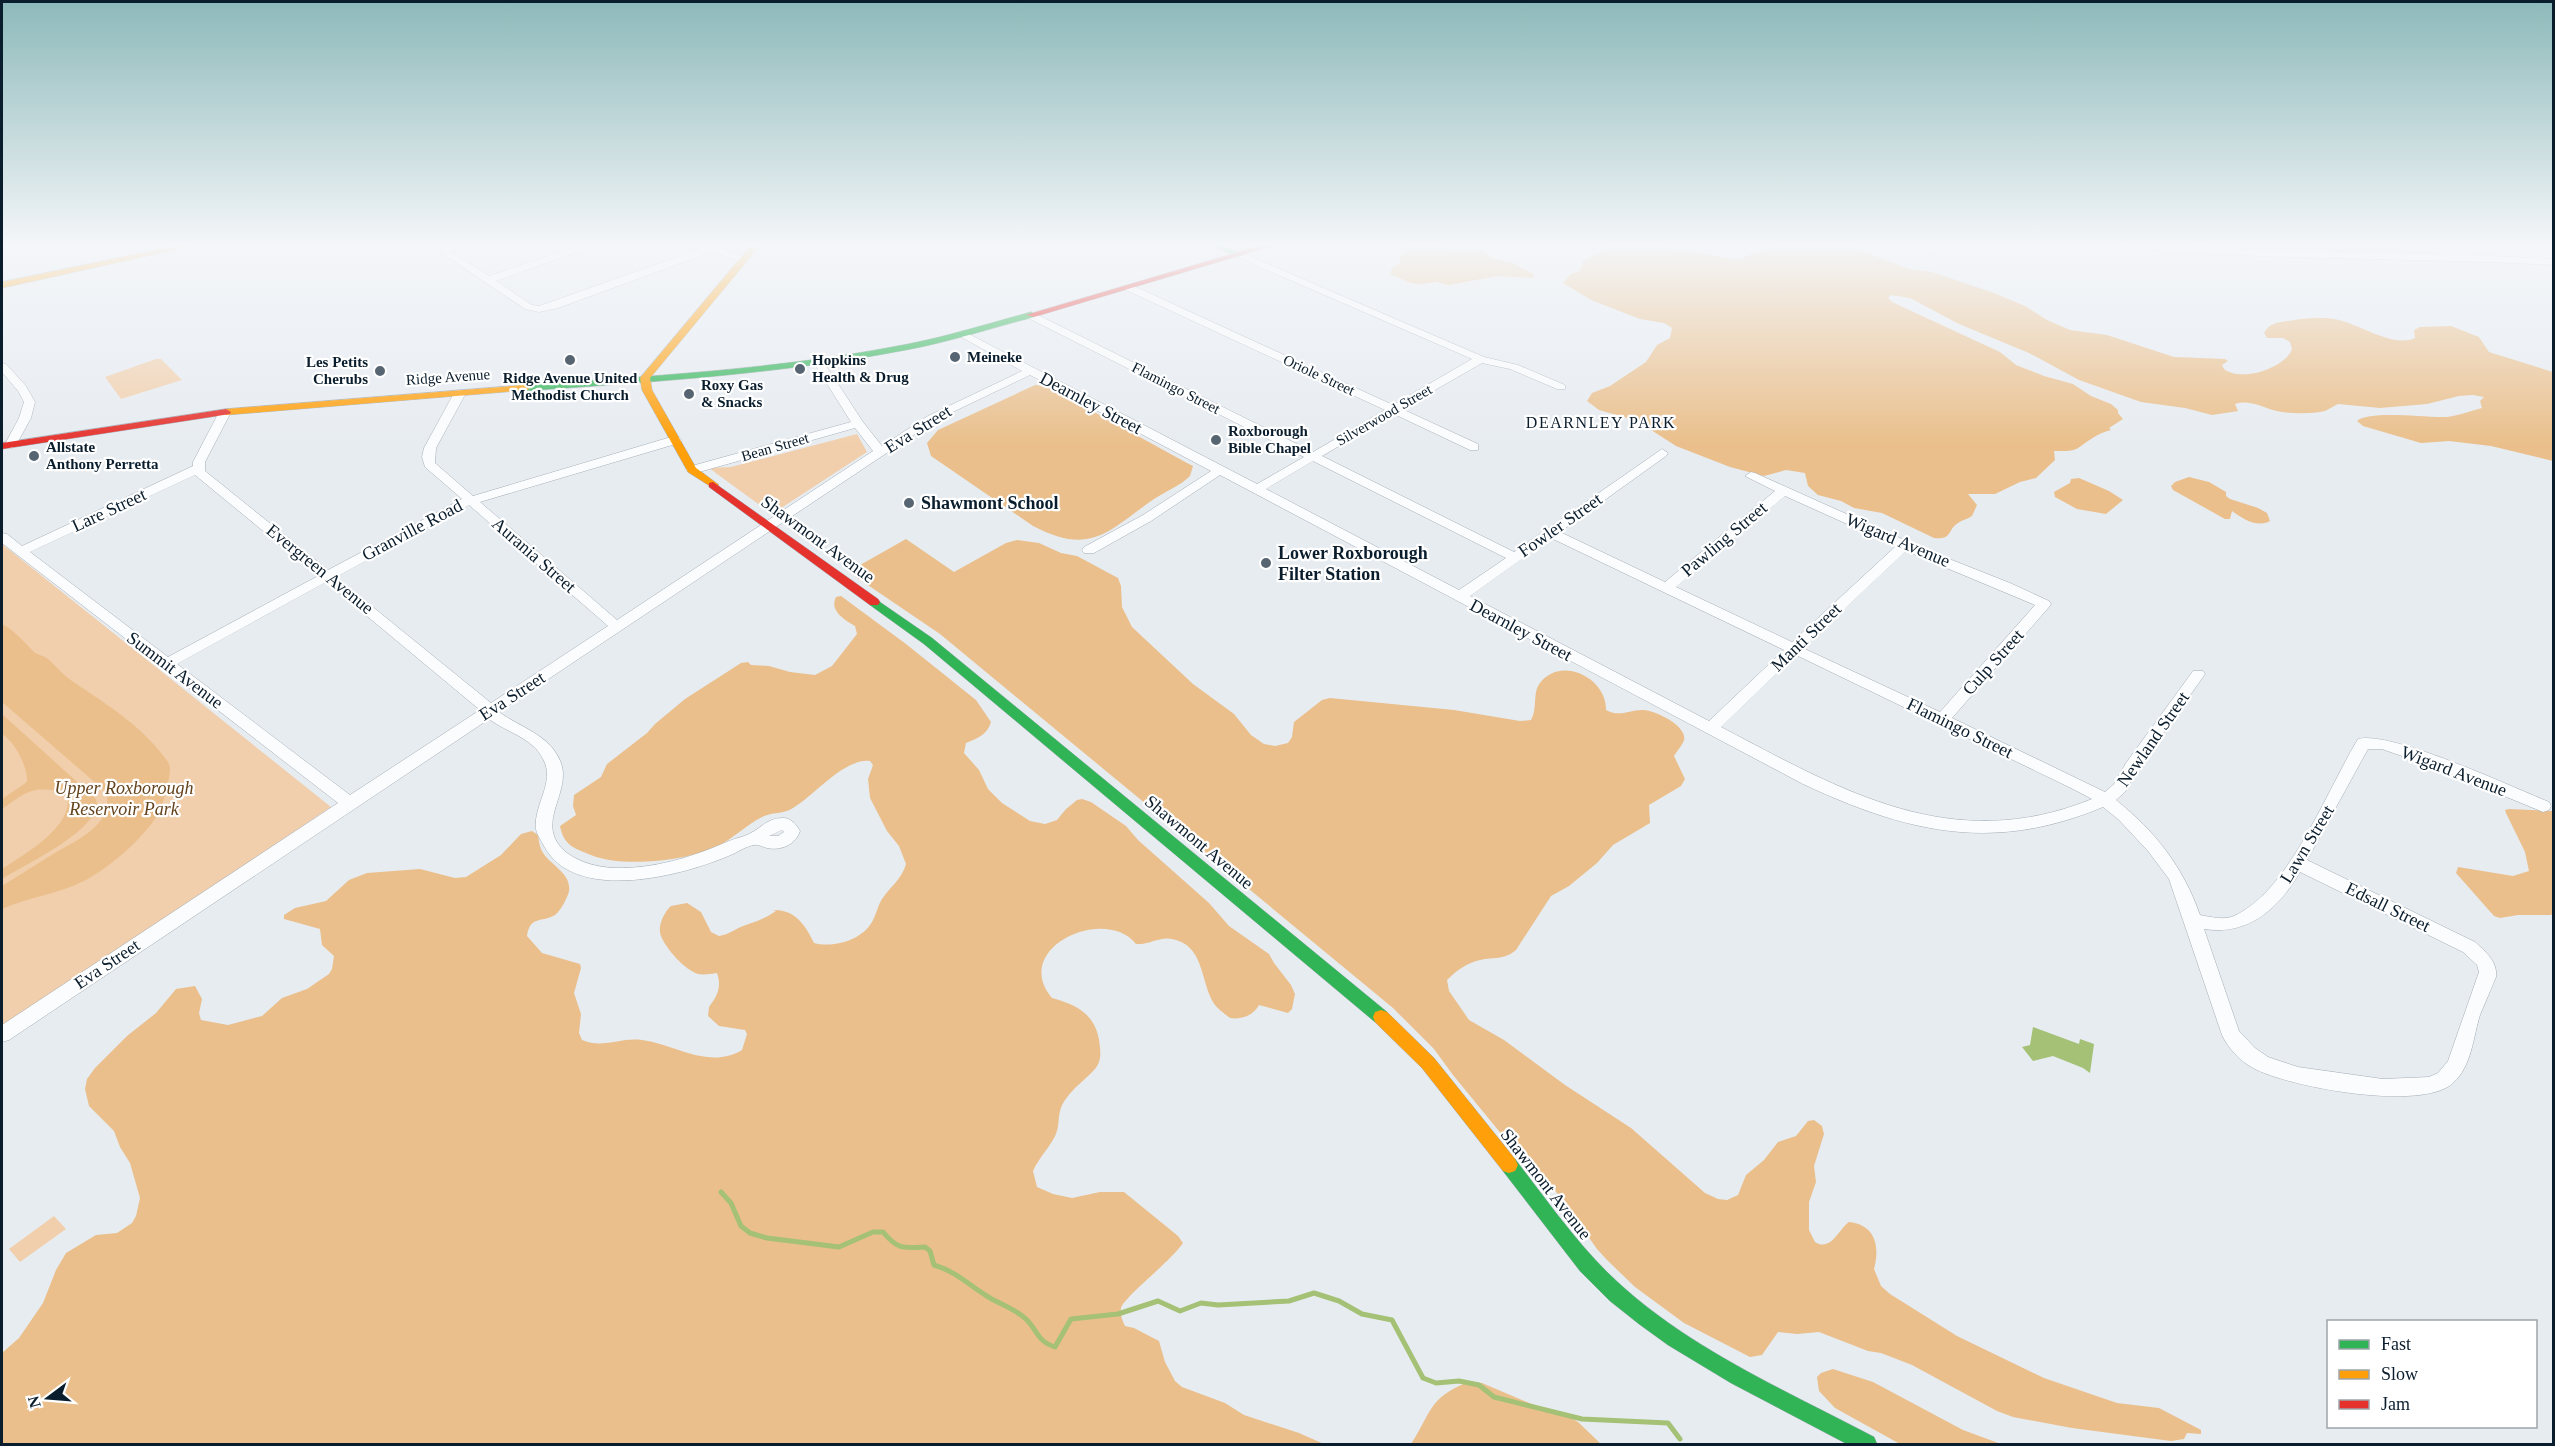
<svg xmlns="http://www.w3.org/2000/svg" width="2555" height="1446" font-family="Georgia,serif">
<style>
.green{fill:#f1cfac}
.forest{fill:#eabf8b}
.water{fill:#a4c175}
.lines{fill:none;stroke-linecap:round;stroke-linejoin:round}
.stream{stroke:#a4c175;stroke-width:5}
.street-casing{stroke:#a3adb7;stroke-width:1}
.fast-casing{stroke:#a3adb7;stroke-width:1}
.slow-casing{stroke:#a3adb7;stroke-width:1}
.jam-casing{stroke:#a3adb7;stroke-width:1}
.street{fill:#fbfcfd;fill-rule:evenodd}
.fast{fill:#30b455;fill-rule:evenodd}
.slow{fill:#ff9f0a;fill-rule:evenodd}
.jam{fill:#e5322d;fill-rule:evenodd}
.poi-dot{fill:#576572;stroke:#fff;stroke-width:2}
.labels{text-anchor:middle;stroke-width:4.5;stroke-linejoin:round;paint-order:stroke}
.far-poi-label{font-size:15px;font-weight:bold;fill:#0a1d2d;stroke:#fff;text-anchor:start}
.far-street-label{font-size:15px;fill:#0a1d2d;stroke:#fff}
.far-neighbourhood-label{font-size:16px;letter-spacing:1.5px;fill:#0a1d2d;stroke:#fff}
.street-label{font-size:18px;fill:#0a1d2d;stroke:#fff}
.poi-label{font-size:18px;font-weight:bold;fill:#0a1d2d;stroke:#fff;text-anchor:start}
.park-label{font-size:18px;font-style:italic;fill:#64431d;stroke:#fff}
</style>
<rect width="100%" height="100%" fill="#e7ecf1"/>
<!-- green -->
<path class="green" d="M156,359H161L182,380L121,399L105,377Z
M857,434L867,452L772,514L709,468L731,467Z
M2,544L331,807L2,1028Z
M54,1216L66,1229L20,1262L9,1249Z"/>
<!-- forest -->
<path class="forest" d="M1409,243H1431L1453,252L1482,250L1492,258L1513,263L1533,274L1534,278L1497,276L1449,285L1436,282L1422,284L1411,283L1390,274L1393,267L1400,263V256L1412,249Z
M1619,243H1657L1668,248L1739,260L1753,253L1776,248L1780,243H1842L1909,269L1932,272L1994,293L2025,306L2047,320L2070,330L2107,335L2174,357L2225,359L2228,361L2222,365L2224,369C2242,383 2286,367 2292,349L2290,342L2283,338H2267L2264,333C2269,323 2279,322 2288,321C2305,318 2323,316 2339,320C2361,325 2393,348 2415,338L2414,330L2420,327L2451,326L2479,337L2489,352L2553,372V461L2491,446L2449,441L2421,443L2363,426L2357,421C2370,410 2426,418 2446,417C2458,416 2470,411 2482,408L2480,401L2484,397L2473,395L2459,396L2427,404L2380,408L2338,404C2333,406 2330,409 2325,411C2312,414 2291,414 2277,411C2263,408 2250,399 2235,404L2238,411L2212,415L2185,408L2141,402L2079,380L2029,353L1959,324L1910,298L1891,295L1888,298L1892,302L2000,352L2016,365L2044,376L2073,384L2091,396L2111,404L2118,410V413L2123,419L2109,428L2111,430C2097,433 2087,442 2078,448C2072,452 2061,451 2054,451L2055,460L2036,478L2020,482L1995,494H1968L1977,505L1972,516C1968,519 1962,520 1958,523C1947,530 1953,540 1934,538L1882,513L1854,508L1841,501L1818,495L1808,486L1805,473L1786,470L1764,476L1730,467L1676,446L1648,428L1627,418L1599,410L1587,401L1592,393L1610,386L1646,362L1657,345L1670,338L1672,328L1664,323L1640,319L1591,300L1563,283L1571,274L1580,271L1583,261Z
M1035,385L1047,386L1187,463L1193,466L1190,476C1180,486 1166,491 1154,499C1107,532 1091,556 1033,526L931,456L927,443L938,430Z
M2189,477L2209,482L2226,492V496L2230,499L2258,508L2267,513L2270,521C2257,528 2243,519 2232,511L2230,519H2225L2173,490L2171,486L2175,482Z
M2079,478L2109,491L2123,500L2106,514L2077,509L2055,497L2054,492L2070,483L2071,479Z
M906,539L954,572L1006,543L1017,540L1039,543L1061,553L1077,556L1118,578L1121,586L1122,607L1132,627L1193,684L1234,714L1251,735L1264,744L1275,746L1288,743L1292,737L1294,722L1322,700L1330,698L1454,710L1520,721L1531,720C1538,708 1532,693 1540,683C1562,655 1607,679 1606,710C1619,718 1631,709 1644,710C1654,710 1688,726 1684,740C1683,744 1677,751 1674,756L1685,779L1681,786L1649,805L1650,823L1613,845L1597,863L1569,886L1551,896L1516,950C1504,960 1494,957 1480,960C1467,963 1457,970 1447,980L1449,991L1469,1020L1504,1040L1565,1085L1631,1128L1705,1193L1718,1199L1727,1200L1738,1195L1746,1175L1764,1160L1778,1142L1796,1136L1808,1121L1814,1120L1822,1126L1824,1134L1814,1166L1816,1182L1809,1202V1230L1815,1242C1831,1252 1838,1230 1849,1222C1876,1225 1880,1247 1874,1269L1881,1286L1890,1294L1957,1336L2044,1378L2117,1403L2159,1408L2201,1430V1434L2187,1433L2184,1439L2171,1441L2072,1428L2013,1417L1997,1411L1912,1365L1881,1353L1868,1351L1819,1332L1797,1334L1778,1332L1762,1355L1750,1357L1684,1323L1635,1287L1607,1260L1597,1249L1558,1194L1512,1147L1453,1075L1434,1049L1393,1008L940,634L856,577L853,569Z
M841,596L906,644L976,700L991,722C987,735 978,738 966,743L964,753L979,770L988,789L1002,803L1030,821L1045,824L1057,820L1066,809L1077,800L1082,799L1091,802L1126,826L1138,840L1209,903L1229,926L1269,954L1274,963L1291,985L1295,994L1292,1009L1288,1013L1259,1005C1254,1015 1241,1020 1230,1018C1224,1013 1217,1009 1213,1002C1200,979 1204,945 1172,939C1160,936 1149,945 1136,944C1105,905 1010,948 1052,998C1082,1006 1098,1018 1100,1048C1101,1056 1100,1064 1094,1070C1085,1080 1073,1088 1065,1100C1057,1112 1060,1120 1057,1131C1053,1144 1039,1157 1033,1171L1037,1187L1053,1194L1072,1198L1100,1192H1124L1178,1236L1183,1243C1172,1260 1123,1298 1121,1308C1120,1314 1122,1320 1125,1326L1134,1328L1159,1341L1165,1362L1175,1381L1182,1387L1225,1403L1244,1415L1299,1433L1324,1444H2V1353L19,1338L43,1303L56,1270L66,1253L96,1235L117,1233L132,1223L136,1216L140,1198L130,1163L120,1147L114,1131L89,1106L85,1089L87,1079L95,1068L127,1036L156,1013L176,989L195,986L202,999L199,1013L201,1020L228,1025L262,1016L282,998L307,989L329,974L332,969L334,956L322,945L320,929L284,919V915L295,908L326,901L349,880L367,873L420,869L455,878L466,877L501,855L521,834L532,831L538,835C539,839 539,845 541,849C547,864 572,872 569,891C568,897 560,912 555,915C542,923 530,915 527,936L542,953L580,964L581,968L574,993L581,1014L579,1033L582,1040C603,1049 621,1037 642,1040C674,1044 709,1070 742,1050L747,1034L745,1030L719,1026L708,1016L709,1007C717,996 722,988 717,973C711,974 703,975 698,974C685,970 666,949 661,936C657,927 664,912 671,906L687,903L701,912L711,932L719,936C729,935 736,928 746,925C757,921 766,918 776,911L773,910C795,909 806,926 814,943C832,948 859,941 870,925C876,917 877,907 882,899C890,887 902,879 906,864L899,846L887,831L870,798L868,779L873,765L870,761C844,758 814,796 793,808C784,814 772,812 762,817C746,825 733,839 716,847C686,861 621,868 591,855C574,848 564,846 560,826L576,815L573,806L574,795L601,777L607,764L647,733L655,724L685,699L741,663L748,662L751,665L769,666L790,672L815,675L832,666L857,634L855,626C845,620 829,611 836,597Z
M2,624C14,630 23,641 32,650C36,655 43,655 48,659C57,667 64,676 75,683C111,707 143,727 168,762C172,768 169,777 168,784C165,794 163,805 158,814C145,837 108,869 84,881C58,894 28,897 2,909V886C19,875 36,865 53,854C75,841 115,825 106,792L2,702Z
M2,714L96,799C106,827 23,866 2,879V869C23,855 68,830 68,801L60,791C30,786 25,793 2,809V799L27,782C28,767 15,742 2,734Z
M2509,809L2553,811L2554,912L2551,915H2518L2500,918L2494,916L2456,873L2458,867L2513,876L2529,871L2525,852L2506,813L2505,810Z
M1833,1369L1873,1382L1963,1430L2001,1444H1900L1835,1408L1819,1391L1817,1377L1821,1373Z
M1468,1382L1482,1383L1541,1408L1564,1414L1578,1422L1601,1444H1411C1432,1412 1428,1398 1468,1382Z"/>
<!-- water -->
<path class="water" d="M2033,1027L2079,1044L2080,1039L2094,1044L2090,1073L2083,1068L2053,1056L2033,1061L2022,1047L2030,1045Z"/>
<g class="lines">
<!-- stream -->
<path class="stream" d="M721,1192L731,1203L741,1226L750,1233L767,1238L839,1247L873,1232H883C898,1250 903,1248 925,1247L930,1251L934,1265C959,1273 968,1285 990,1298C1002,1305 1015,1309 1026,1319C1038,1331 1037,1341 1055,1347L1071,1319L1118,1314L1158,1301L1180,1311L1201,1303L1218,1305L1289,1301L1314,1293L1339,1301L1362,1314L1392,1320L1423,1378L1436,1383L1459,1381L1479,1385L1494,1397L1582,1419L1668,1423L1680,1439"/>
<!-- street casing -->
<g class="street-casing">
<path id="street" d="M427,243H438L444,247L455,243H469L450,251L489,276L587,243H601L496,281L532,305L539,306L703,248L701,246L706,243L749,259L744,262L711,252L558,308L539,312L525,309Z
M1910,243H1924L1935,246L1940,243H1951L1936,253Z
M2104,243C2145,242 2186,248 2228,249C2336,252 2445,253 2554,259V265C2405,257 2257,261 2109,246Z
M1240,252L1484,357L1518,365L1565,385V389H1557L1510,369L1482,363L1402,409L1478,444V450H1470L1394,414L1322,456L1514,552L1662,449L1668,453L1666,456L1560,532L1665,582L1775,491L1745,476L1751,472L1755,473L1929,551L2010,583L2049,601L2051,604L2049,607L1952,718L2105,792L2114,784L2126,763L2193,671H2203L2205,674L2203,677L2137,770L2125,792L2116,800C2156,832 2183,867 2200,915C2211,917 2225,921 2236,915C2290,889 2327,790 2358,739C2390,730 2512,787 2549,802L2551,806L2549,810L2543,812L2436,768L2382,749H2368L2307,860L2475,942C2485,951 2498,962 2496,977C2491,990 2485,1002 2480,1015C2473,1037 2472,1066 2453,1083C2422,1112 2288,1087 2253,1068C2240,1061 2228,1048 2222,1035L2169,879L2148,851L2119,820L2103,807C1993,853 1908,833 1803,784L1220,475L1151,521L1094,553H1084L1082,550L1084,547L1143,515L1211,471L1030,375L936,420L499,712C521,728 551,735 561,763C572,794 532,825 567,853C581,863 597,867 614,868C654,869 693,857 729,841C736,838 744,837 751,833C762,827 768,818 783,818C791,818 796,824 800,831C796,845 780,851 767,848C763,847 758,844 754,845C747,846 739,851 733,854C686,875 575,905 544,846C541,840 537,835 536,829C533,805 556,782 543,759C533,738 506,732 489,719L9,1040L2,1042V1025L338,803L2,543V533L7,534L22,546L193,466V462L218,414L224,411L230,414L205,462V471L328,570L462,499L425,467L422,457L424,448L454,393L460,390L466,393L436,448L435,463L473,496L671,437H679L681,440L679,443L480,502L617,620L873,451L855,428L692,474L686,470L688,467L851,422L812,360L813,358H821L863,422L882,446L928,416L1022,371L956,334L961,331L965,332L1257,484L1304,457L1026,317V313H1034L1313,452L1385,410L1126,290V286H1134L1393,405L1472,359L1237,257V253ZM1313,461L1506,558L1459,590L1266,489ZM195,475L318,576L168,657L30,552ZM1785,496L1896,546L1792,642L1676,587ZM469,505L608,626L491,703L336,577ZM1551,538L1784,650L1709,721L1470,596ZM1906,551L2035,605L1940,712L1803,648ZM326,582L480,710L350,795L177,664ZM1796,655L2071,788L2092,799C1952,856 1843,791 1721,727ZM782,830L784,832L778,836H769ZM2300,872L2463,952L2477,965L2479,972L2448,1061L2438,1073L2429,1077L2383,1079L2298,1067L2268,1057L2255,1048L2239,1031L2204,929C2249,936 2279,908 2300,872Z
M2,363L6,364L26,386L35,402L31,418L15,447L11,448L5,444L19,418L24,402L18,391L2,372Z"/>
</g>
<!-- fast casing -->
<g class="fast-casing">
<path id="fast" d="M1207,243H1218L1244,255L1237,257Z
M1031,312L1036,315L1034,317C992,328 949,342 906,350C780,374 652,382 524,391L519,388L524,385C652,376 781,369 908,344C949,336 990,323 1031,312Z
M874,598L932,638L1387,1012L1389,1017L1387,1022L1381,1024L1375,1022L924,644L870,605L868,602L870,599Z
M1509,1157L1515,1159C1545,1198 1573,1238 1607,1272C1682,1346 1783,1389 1874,1437L1877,1444H1847L1731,1383L1668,1345L1639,1324L1610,1301L1580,1271L1503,1171L1500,1165L1503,1159Z"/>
</g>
<!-- slow casing -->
<g class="slow-casing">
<path id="slow" d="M190,243H206L2,288V282Z
M753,243H762L650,378L652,390L696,468L719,485L713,488L688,472L642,390L640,378Z
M524,385L529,388L528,390L226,415L221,412L226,409Z
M1381,1010L1387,1012L1434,1058L1515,1159L1518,1165L1515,1171L1509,1173L1503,1171L1422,1068L1375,1022L1373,1017L1375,1012Z"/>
</g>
<!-- jam casing -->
<g class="jam-casing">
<path id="jam" d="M1269,243H1282L1034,317L1026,315Z
M226,409L231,412L230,414L2,449V443Z
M713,482L878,599L880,602L878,605H870L709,487V483Z"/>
</g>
<!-- street -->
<use href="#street" class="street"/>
<!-- fast -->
<use href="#fast" class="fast"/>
<!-- slow -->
<use href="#slow" class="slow"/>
<!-- jam -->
<use href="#jam" class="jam"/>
</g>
<!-- sky -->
<linearGradient id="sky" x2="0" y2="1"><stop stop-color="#8db9ba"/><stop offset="0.55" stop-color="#f4f6f9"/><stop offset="1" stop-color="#f4f6f9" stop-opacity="0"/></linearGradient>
<rect width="2555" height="445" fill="url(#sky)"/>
<!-- markers -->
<g class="poi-dot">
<circle cx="955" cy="357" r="6"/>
<circle cx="570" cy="360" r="6"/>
<circle cx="800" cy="369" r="6"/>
<circle cx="380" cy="371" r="6"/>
<circle cx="689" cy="394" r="6"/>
<circle cx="1216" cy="440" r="6"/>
<circle cx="34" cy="456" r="6"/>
<circle cx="909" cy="503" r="6"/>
<circle cx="1266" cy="563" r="6"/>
</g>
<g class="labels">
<!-- far-poi labels -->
<g class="far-poi-label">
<text x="967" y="362">Meineke</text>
<text x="812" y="365">Hopkins<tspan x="812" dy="17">Health &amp; Drug</tspan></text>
<text x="368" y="367" text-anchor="end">Les Petits<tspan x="368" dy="17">Cherubs</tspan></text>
<text x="570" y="383" text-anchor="middle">Ridge Avenue United<tspan x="570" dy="17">Methodist Church</tspan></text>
<text x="701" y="390">Roxy Gas<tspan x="701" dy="17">&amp; Snacks</tspan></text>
<text x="1228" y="436">Roxborough<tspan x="1228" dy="17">Bible Chapel</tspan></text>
<text x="46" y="452">Allstate<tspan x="46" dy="17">Anthony Perretta</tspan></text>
</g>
<!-- far-street labels -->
<g class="far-street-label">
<text transform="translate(1319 375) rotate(25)" y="5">Oriole Street</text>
<text transform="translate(448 377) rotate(-4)" y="5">Ridge Avenue</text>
<text transform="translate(1176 388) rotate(27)" y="5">Flamingo Street</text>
<text transform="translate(1384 415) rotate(-30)" y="5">Silverwood Street</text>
<text transform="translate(775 447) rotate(-16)" y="5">Bean Street</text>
</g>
<!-- far-neighbourhood labels -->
<g class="far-neighbourhood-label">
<text x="1601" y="428">DEARNLEY PARK</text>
</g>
<!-- street labels -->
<g class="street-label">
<text transform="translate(1091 403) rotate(28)" y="6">Dearnley Street</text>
<text transform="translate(918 429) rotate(-32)" y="6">Eva Street</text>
<text transform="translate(109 510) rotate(-25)" y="6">Lare Street</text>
<text transform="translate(1560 525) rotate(-35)" y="6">Fowler Street</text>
<text transform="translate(412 530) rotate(-28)" y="6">Granville Road</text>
<text transform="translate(818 539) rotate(36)" y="6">Shawmont Avenue</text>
<text transform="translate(1724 539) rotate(-40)" y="6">Pawling Street</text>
<text transform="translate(1898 540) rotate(23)" y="6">Wigard Avenue</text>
<text transform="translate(534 555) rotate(41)" y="6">Aurania Street</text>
<text transform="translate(320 569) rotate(39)" y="6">Evergreen Avenue</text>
<text transform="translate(1521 630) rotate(28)" y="6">Dearnley Street</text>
<text transform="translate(1806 637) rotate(-44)" y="6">Manti Street</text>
<text transform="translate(1993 662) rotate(-48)" y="6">Culp Street</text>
<text transform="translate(175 670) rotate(37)" y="6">Summit Avenue</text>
<text transform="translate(512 696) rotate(-33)" y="6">Eva Street</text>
<text transform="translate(1960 728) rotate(26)" y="6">Flamingo Street</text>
<text transform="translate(2153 739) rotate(-55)" y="6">Newland Street</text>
<text transform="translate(2454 771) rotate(21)" y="6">Wigard Avenue</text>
<text transform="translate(1199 842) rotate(40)" y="6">Shawmont Avenue</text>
<text transform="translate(2307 844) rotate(-59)" y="6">Lawn Street</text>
<text transform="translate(2388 907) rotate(26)" y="6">Edsall Street</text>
<text transform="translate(107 964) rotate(-34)" y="6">Eva Street</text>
<text transform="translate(1546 1184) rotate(52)" y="6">Shawmont Avenue</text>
</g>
<!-- poi labels -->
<g class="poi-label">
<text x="921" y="509">Shawmont School</text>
<text x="1278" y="559">Lower Roxborough<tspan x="1278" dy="21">Filter Station</tspan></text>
</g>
<!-- park labels -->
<g class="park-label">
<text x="124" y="794">Upper Roxborough<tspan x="124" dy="21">Reservoir Park</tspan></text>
</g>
</g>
<!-- border -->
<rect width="2555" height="1446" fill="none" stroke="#0a1d2d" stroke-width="6"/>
<!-- legend -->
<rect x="2327" y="1320" width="210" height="108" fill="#ffffff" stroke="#9da5ab" stroke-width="1.5"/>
<rect x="2339" y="1340" width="30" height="9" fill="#30b455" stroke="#9da5ab" stroke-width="1.5"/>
<text x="2381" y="1350" font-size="18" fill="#0a1d2d">Fast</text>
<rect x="2339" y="1370" width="30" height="9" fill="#ff9f0a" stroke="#9da5ab" stroke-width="1.5"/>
<text x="2381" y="1380" font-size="18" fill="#0a1d2d">Slow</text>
<rect x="2339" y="1400" width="30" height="9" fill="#e5322d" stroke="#9da5ab" stroke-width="1.5"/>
<text x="2381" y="1410" font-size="18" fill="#0a1d2d">Jam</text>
<!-- north arrow -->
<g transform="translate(48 1398) rotate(254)" stroke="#ffffff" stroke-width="4.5" paint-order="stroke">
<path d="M0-4.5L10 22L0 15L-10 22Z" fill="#0a1d2d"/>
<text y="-9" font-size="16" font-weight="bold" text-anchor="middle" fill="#0a1d2d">N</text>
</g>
</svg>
